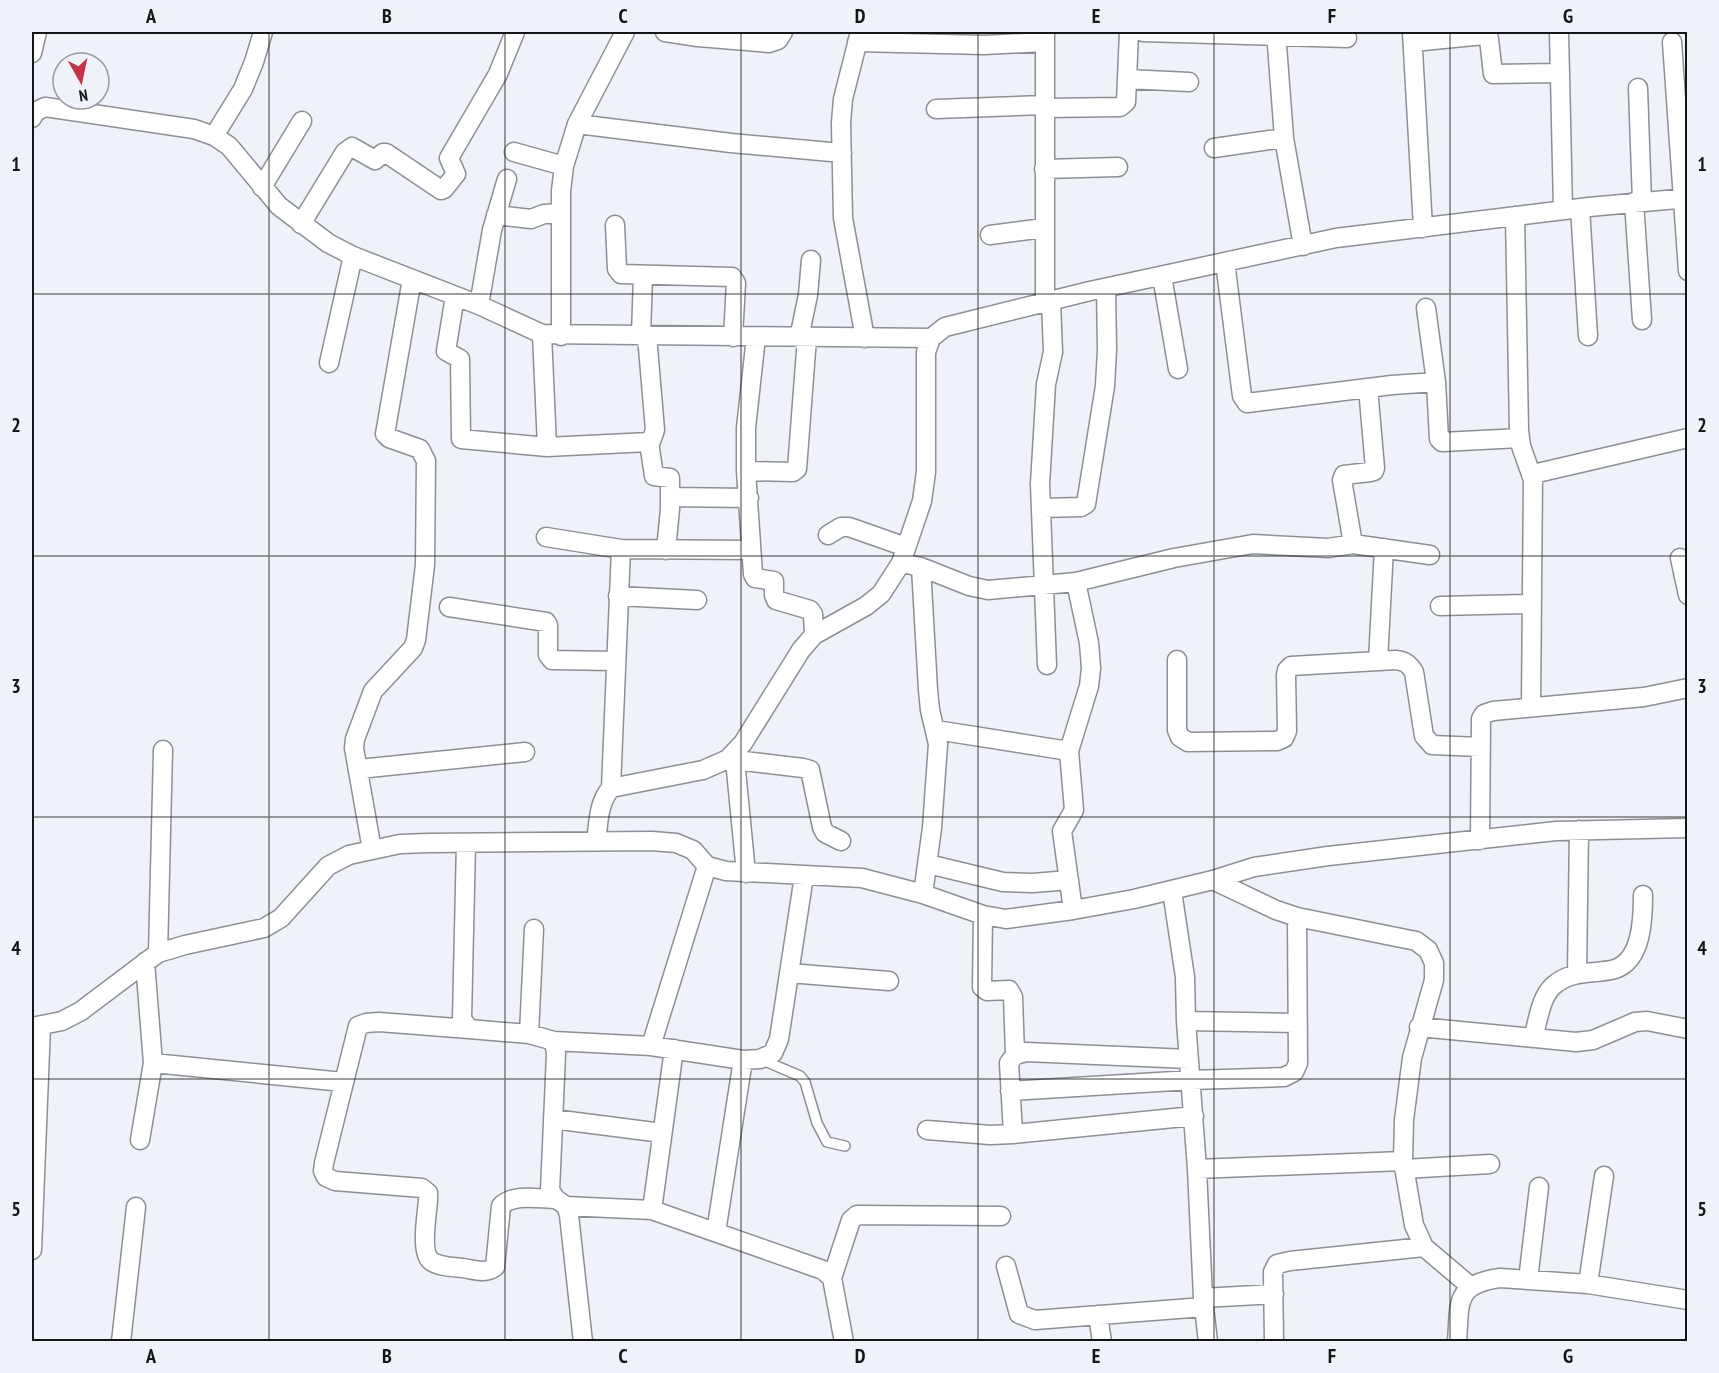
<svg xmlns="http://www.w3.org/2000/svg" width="1719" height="1373" font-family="'PT Sans Narrow',sans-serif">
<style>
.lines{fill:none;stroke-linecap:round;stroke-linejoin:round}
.lane-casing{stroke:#8d8f95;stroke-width:12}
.street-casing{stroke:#8d8f95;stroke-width:21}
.lane{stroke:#fff;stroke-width:9}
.street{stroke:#fff;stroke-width:18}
.grid{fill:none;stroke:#141517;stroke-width:1.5;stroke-opacity:0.55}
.neatline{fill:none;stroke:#141517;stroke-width:2}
.grid-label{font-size:20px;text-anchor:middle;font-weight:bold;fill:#141517}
</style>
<rect width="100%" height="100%" fill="#f0f2f9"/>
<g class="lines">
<!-- lane casing -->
<g class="lane-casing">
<path id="lane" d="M760,1059L800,1076L805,1082L817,1123L827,1142L845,1146"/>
</g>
<!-- street casing -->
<g class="street-casing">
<path id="street" d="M665,32L698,37L769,43L778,40L783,32
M860,32L843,99L841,123L843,218L865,338
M1045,32V302
M1143,32L1347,38
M1276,32L1284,138L1303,246
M1412,32L1423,228
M1559,32L1563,210
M857,42L984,45L1045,42
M1413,42L1484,35L1488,36L1489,39L1493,74L1560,73
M1672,42L1688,271
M32,53L37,32
M1127,79L1189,82
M1638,88L1642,202
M1044,108L1120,107L1126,102L1129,32
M936,109L1044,105
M32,118L35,112L45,107L194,129L214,136L229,146L279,206L328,243L353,256L479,305L542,334L931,338
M577,124L731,143L842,153
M214,136L243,89L254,62L263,32
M1214,148L1284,138
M514,152L564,166
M1044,169L1118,167
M262,187L302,121
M1634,202L1642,320
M1580,208L1588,336
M496,215L531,219L544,214L561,213
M1515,216L1519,430L1521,446L1532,477
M301,224L345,152L352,147L375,160L383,153H386L441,190L444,189L456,174L449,158L498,74L515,32
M615,225L617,269L621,274L732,277L736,283L733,337
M990,235L1044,228
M1225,262L1242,396L1247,403L1392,385L1436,382
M1162,276L1178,369
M455,296L446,351L460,359L461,439L547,447L649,442L654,476L670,478V509L666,550
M479,305L492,230L507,179
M1426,308L1436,382L1439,439L1442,442L1520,438
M542,334L547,447
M561,336V191L564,166L577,124L625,32
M641,336L643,275
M647,336L655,430L650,444
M756,337L746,428V471L753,574L755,578L774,581V595L776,600L810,610L813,614L814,635
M799,338L808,295L811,260
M329,363L353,256
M746,471L793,472L797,469L807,338
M670,497L749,498
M1042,508L1081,507L1086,504L1105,386L1107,350L1106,288
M828,535L841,527H849L906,547
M546,537L621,549L751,550
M1353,544L1342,480L1344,475L1370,472L1374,471L1375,468L1368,388
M1680,558L1688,595
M901,563L922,501L926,472V352L931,338L945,327L1090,291L1336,238L1589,207L1688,198
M921,567L928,690L930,710L938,744L932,828L923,894
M618,596L697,600
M1440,606L1531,604
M449,607L546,622L548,625V655L552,660L615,661
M1177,660V730L1180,737L1188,742L1277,741L1284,738L1287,731L1286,675L1287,670L1291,666L1396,660C1405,661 1409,664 1414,672L1424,736L1432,745L1480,747
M1378,661L1384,548
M1047,665L1040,484L1046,384L1053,352L1051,301
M1531,707L1533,474L1688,438
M936,730L1069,751
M728,759L803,768L810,770L822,827L825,833L841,841
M735,760L746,873
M359,769L525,752
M611,788L621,549
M1480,840L1481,719L1484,714L1493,711L1644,697L1688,688
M596,841C599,821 598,803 611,788L703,770L728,759L743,743L801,650L814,635L866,606L881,594L901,563L921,567L969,586L988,590L1076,582L1174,558L1253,544L1328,548L1353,544L1430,555
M466,843L462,1019L469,1029L529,1034L554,1041L556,1054L550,1191L556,1199L566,1206L569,1215L583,1342
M372,850L354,748L355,739L373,691L413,648L416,640L425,565L426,461L420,449L389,438L385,434L412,279
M928,864L1003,882L1033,883L1069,880
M1213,880L1276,910L1297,917L1416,941L1428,950L1434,963V980L1412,1058L1404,1120L1403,1161L1414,1225L1424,1247L1470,1286
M1172,891L1185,977L1186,1021L1197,1169L1203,1298L1208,1342
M1073,910L1062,831L1074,810L1069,751L1089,686L1091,668L1089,643L1076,582
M983,915L982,987L987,991L1009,990L1013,997L1015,1055
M158,953L163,750
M789,973L889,981
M1577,974L1579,830
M1186,1021L1297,1023
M32,1027L62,1021L81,1011L158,953L185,945L264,928L281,918L328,866L349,855L372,850L400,844L429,843L652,841L676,843L693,850L707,866L726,871L862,878L923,894L983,915L1006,919L1073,910L1134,899L1213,880L1254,867L1328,856L1556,831L1688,828
M1419,1027L1576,1042L1593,1040L1635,1022L1647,1021L1688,1029
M469,1029L379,1022L366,1023L358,1026L324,1163L323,1171L326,1177L335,1181L422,1188L428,1193V1200C427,1214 420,1252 431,1261C439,1267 454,1267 463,1268C475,1270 486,1274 495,1267L501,1206C514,1193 539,1199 556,1199
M529,1034L534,929
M1533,1038C1538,1022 1540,998 1553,986C1565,975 1580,973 1596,972C1602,971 1609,971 1615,969C1642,960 1643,919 1643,895
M554,1041L651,1046L743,1060L760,1059L773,1053L779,1039L804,876
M651,1046L707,866
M153,1063L343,1082
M1010,1091L1191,1080L1284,1077L1294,1072L1298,1063L1297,917
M553,1119L662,1133
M927,1130L990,1135L1013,1134L1194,1116
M1013,1134L1009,1063L1015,1055L1026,1052L1189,1059
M140,1140L153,1063L145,962
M1197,1169L1403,1161
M1404,1169L1490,1164
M566,1206L652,1210L823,1270L832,1278L844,1342
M652,1210L674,1049
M716,1232L743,1060
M32,1250L41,1026
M1006,1266L1019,1314L1035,1320L1204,1307
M832,1278L851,1220L857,1215L1001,1216
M1528,1280L1539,1187
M1588,1284L1604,1176
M1203,1298L1274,1294
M1098,1315L1102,1342
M121,1342L136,1207
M1274,1342L1273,1272L1277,1264L1290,1261L1424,1247
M1457,1342C1460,1303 1454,1284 1500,1278L1588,1284L1688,1300"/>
</g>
<!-- lane -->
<use href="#lane" class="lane"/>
<!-- street -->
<use href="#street" class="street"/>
</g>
<!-- grid -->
<path class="grid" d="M269,32V1342M505,32V1342M741,32V1342M978,32V1342M1214,32V1342M1450,32V1342M32,294H1688M32,556H1688M32,817H1688M32,1079H1688"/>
<!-- border -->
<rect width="1719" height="1373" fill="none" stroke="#f0f2f9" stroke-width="66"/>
<!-- north arrow -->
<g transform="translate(81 81) rotate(171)"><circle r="28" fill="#f0f2f9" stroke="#989a9f" stroke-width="1.5"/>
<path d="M0-4.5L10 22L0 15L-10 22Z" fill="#c33245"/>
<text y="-9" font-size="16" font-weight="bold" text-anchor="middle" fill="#141517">N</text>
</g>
<rect x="33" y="33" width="1653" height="1307" class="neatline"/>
<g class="grid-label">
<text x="151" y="23">A</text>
<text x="387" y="23">B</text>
<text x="623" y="23">C</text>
<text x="860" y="23">D</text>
<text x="1096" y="23">E</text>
<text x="1332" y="23">F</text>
<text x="1568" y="23">G</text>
<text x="16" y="171">1</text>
<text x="1702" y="171">1</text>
<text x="16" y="432">2</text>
<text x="1702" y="432">2</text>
<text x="16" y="693">3</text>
<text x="1702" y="693">3</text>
<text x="16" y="955">4</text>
<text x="1702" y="955">4</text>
<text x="16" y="1216">5</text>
<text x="1702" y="1216">5</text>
<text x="151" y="1363">A</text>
<text x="387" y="1363">B</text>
<text x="623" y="1363">C</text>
<text x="860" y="1363">D</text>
<text x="1096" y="1363">E</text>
<text x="1332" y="1363">F</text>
<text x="1568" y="1363">G</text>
</g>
</svg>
